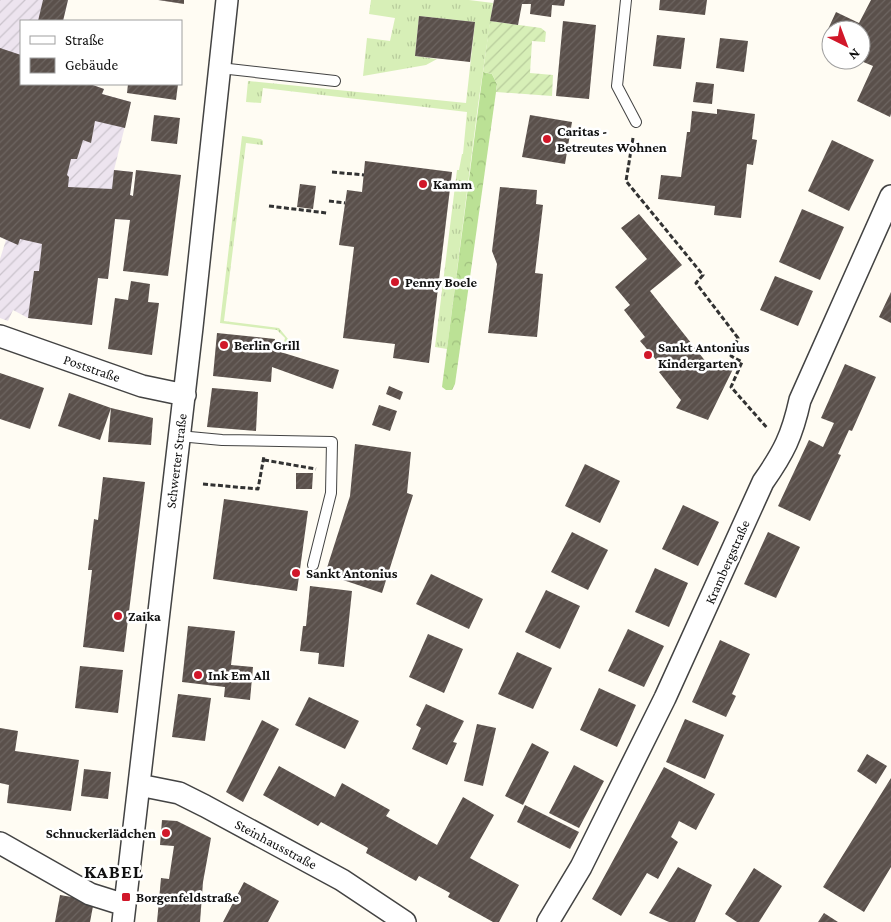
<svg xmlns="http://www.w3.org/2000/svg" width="891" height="922" font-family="'Crimson Pro',serif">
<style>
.industrial{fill:url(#industrial-furrows)}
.grass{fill:url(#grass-tufts)}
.forest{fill:url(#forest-crowns)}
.garden{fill:url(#garden-furrows)}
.building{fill:url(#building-hatch)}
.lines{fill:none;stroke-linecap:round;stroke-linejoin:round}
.lane-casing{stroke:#434343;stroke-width:12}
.street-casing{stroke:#434343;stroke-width:24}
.path{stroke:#323232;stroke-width:3;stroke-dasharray:5 2.5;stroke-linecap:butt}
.lane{stroke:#fff;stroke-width:10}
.street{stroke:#fff;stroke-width:21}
.poi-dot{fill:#d11729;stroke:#fff;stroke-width:2}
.labels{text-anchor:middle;stroke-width:5;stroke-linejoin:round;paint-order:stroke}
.poi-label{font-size:14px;font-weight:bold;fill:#101010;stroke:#fff;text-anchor:start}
.street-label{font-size:14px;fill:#101010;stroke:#fff}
.district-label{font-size:19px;font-weight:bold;letter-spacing:1px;fill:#101010;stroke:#fff}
</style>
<defs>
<pattern id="industrial-furrows" width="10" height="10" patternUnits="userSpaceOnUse" patternTransform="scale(1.25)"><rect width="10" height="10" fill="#ede4ef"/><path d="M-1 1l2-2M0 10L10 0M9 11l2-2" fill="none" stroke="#cac3cc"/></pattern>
<pattern id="grass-tufts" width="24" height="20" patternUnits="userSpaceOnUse" patternTransform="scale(1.25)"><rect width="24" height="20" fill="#d7efb7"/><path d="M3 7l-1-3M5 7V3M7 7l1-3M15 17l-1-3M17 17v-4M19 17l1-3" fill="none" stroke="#b8cc9c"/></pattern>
<pattern id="forest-crowns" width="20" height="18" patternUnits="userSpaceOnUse" patternTransform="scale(1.25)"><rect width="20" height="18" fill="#bbe195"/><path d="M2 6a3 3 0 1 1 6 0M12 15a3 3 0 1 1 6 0" fill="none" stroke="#a0c07f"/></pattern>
<pattern id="garden-furrows" width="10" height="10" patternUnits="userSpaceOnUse" patternTransform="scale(1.25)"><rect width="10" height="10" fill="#d7efb7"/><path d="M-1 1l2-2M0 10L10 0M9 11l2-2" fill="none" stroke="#b8cc9c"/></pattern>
<pattern id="building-hatch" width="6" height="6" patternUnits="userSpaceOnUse" patternTransform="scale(1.25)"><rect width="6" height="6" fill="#5a504b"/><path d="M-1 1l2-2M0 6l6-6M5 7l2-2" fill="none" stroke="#6d6561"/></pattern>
</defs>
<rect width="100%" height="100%" fill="#fffcf3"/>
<!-- industrial -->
<path class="industrial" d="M0,0H68L63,21H21V84H90L104,89L102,94L131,102L114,170L133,172L130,195L133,196L130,220L115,219L108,279L98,278L92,325L28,318L13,310L8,321L0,318V259L6,240L0,237Z"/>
<!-- grass -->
<path class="grass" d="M371,0H469L493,3L478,105L447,349L435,347L457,170H459L462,154H463L467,112L263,88L261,103L246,102L248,81L466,103L475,22L419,16L415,56L437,59L426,65L363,76L367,38L390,41L395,18L369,14Z
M242,136L261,139L263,141V145L246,143L224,321L279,328L288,339L287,343L284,342L285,338L277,330L220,323Z"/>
<!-- forest -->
<path class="forest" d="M483,72L492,74L497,84L496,92L455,384L452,390H446L442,387Z"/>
<!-- garden -->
<path class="garden" d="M490,21L541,28L546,32L545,42L532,41L530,73L553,75L552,96L496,92L497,84L492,74L483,72Z"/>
<!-- building -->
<path class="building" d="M43,0H68L63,21H38Z
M158,0H184V4Z
M494,0H565L564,6L552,5L551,17L530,14L531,4H522L518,25L490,21Z
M660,0H707L705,15L659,10Z
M871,0H891V114L890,117L857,101L873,66L861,61V30H831V46L822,42L836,12L859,23Z
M419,16L475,22L470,62L415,56Z
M563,21L596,25L589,99L556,96Z
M657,35L685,38L681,69L653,66Z
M720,38L748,41L744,72L716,68Z
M0,48L21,55V84H90L104,89L102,94L131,102L125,128L95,121L91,143L83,140L77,159H71L67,175L69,177L68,187L112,189L114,170L133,172L130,195L133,196L136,170L181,175L168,276L123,271L130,220L115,219L108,279L98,278L92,325L28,318L34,271H39L42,244L20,239L18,245L0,237Z
M696,82L714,84L712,104L693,102Z
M128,84H178L176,100L127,93Z
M717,109L755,114L752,139L757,140L753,165L747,164L741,218L714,215L715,206L658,199L661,175L681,177L687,132H690L692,111L717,114Z
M154,115L180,118L177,144L151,141Z
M530,115L572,122L565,164L522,157Z
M832,140L874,160L849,211L808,191Z
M365,161L452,172L429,363L393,358L395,344L343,338L354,247L339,245L347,190L362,192Z
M300,184L316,186L313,209L297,207Z
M500,187L537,190L536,204L543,205L535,273L543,274L537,337L488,333L497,264L492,251Z
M802,209L844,227L820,280L779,262Z
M639,214L682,265L650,291L710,367L718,360L733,369L708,420L676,408L681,400L659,372L664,369L640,341L645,337L624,310L630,305L615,287L647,259L621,228Z
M775,276L813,291L798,326L760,310Z
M131,281L150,284L148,302L159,303L152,355L108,349L115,298L128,300Z
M891,292V323L879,317Z
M217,333L275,339L274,350L339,370L333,389L272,367L271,382L213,376Z
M845,364L876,377L852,431L849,430L838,454L841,455L810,521L778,506L809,440L823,447L834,423L821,418Z
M0,373L44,388L30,429L0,419Z
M389,386L403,392L400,400L386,394Z
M212,388L258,392L256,431L207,427Z
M69,393L111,408L153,418L151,445L108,442L111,408L100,440L58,426Z
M379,405L397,411L390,431L372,425Z
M355,444L411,452L407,493L413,495L382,593L325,574L350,496Z
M585,464L620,481L600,523L565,506Z
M296,473H313L312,489H296Z
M103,477L145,482L124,652L83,647L92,570H88L94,519L98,520Z
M224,499L308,511L297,591L213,579Z
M683,505L719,522L698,566L662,549Z
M572,532L608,550L588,590L551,572Z
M768,532L800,547L776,598L744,584Z
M655,568L688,583L669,627L635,612Z
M431,574L483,599L469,629L416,604Z
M310,586L352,591L344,667L318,664L319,653L300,651L303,626H306Z
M546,590L580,606L560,649L525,632Z
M188,626L235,631L231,665L253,667L250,700L224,697L225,687L182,682Z
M628,629L664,646L644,687L608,671Z
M428,634L463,649L444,693L409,677Z
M720,640L750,654L732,694L736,696L726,717L692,702Z
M517,652L552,668L533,709L498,694Z
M80,666L123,670L118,713L75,708Z
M599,688L636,705L617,747L580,730Z
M178,694L211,698L205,741L172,737Z
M309,697L359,721L345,749L295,725Z
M426,704L464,721L453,742L457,743L447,765L412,749L421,728L416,725Z
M685,719L724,735L705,779L666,762Z
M262,720L279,729L243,802L226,792Z
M477,724L496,728L483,786L464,781Z
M0,728L18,731L15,751L79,760L71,811L7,803L9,785L0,783Z
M532,743L549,752L523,805L505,796Z
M867,754L887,766L876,784L857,771Z
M574,765L604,781L579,828L549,813Z
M279,766L335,797L342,783L390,810L386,816L437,845L463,797L494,815L470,858L519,885L499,922H493L448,897L450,893L419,876L416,881L366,853L368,848L321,822L318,826L263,795Z
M664,767L715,794L696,830L679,821L671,837L678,842L658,879L647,873L621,916L592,899Z
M84,769L111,772L108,799L81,796Z
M891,778V867L864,912L823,887Z
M525,805L579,832L570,849L517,822Z
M162,820L177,821L211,838L203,882L200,922H157L161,878L169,879L174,846L160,845Z
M678,867L712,885L695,922H669L649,913Z
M754,868L782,886L759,922H737L725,914Z
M244,882L279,901L268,922H223Z
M60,895L94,901L90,922H55Z
M824,913L838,922H818Z"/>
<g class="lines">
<!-- lane casing -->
<g class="lane-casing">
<path id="lane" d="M626,0L617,86L636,122
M220,68L335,81
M179,436L222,440L332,442L331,493L313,565"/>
</g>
<!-- street casing -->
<g class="street-casing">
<path id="street" d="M0,336L142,386L185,395
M139,785L179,793L205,806L342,880L405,922
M0,843L90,894L125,905
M123,922L192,327L227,0
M548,922L581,867L665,698L763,482C784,452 792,436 800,400L891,196"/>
</g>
<!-- path -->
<path class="path" d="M633,138L626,181L703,275L696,283L738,338L731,356L742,362L731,387L768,429
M332,172L364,175
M329,201L345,203
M269,206L327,213
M264,460L316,469
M203,484L258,489L264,456"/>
<!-- lane -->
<use href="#lane" class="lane"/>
<!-- street -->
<use href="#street" class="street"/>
</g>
<!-- markers -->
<g class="poi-dot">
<circle cx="547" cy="139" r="5"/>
<circle cx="423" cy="184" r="5"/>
<circle cx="395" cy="282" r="5"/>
<circle cx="224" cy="345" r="5"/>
<circle cx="648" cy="355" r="5"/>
<circle cx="296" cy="573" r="5"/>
<circle cx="118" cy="616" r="5"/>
<circle cx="198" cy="675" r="5"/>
<circle cx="166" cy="833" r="5"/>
<rect x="121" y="892" width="10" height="10" rx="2.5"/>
</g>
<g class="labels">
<!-- poi labels -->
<g class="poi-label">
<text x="557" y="136">Caritas -<tspan x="557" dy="16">Betreutes Wohnen</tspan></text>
<text x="433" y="189">Kamm</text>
<text x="405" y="287">Penny Boele</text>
<text x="234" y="350">Berlin Grill</text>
<text x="658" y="352">Sankt Antonius<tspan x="658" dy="16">Kindergarten</tspan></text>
<text x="306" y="578">Sankt Antonius</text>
<text x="128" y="621">Zaika</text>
<text x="208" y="680">Ink Em All</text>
<text x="156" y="838" text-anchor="end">Schnuckerlädchen</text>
<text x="136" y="902">Borgenfeldstraße</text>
</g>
<!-- street labels -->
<g class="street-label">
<text transform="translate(92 368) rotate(19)" y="5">Poststraße</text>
<text transform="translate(176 461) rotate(-83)" y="5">Schwerter Straße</text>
<text transform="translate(727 562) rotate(-66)" y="5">Krambergstraße</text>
<text transform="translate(276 844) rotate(28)" y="5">Steinhausstraße</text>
</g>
<!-- district labels -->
<g class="district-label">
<text x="114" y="878">KABEL</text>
</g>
</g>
<!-- legend -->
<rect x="20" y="20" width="162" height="65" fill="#ffffff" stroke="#9f9f9f"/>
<rect x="30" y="36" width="25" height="8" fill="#ffffff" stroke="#9f9f9f"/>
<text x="65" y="45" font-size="15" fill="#101010">Straße</text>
<rect x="30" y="58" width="25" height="15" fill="url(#building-hatch)" stroke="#9f9f9f"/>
<text x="65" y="70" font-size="15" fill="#101010">Gebäude</text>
<!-- north arrow -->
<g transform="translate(846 45) rotate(138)"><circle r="24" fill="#ffffff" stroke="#9f9f9f"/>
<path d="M0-4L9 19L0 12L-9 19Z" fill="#d11729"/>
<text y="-8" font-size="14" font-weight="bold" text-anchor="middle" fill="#101010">N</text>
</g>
</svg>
